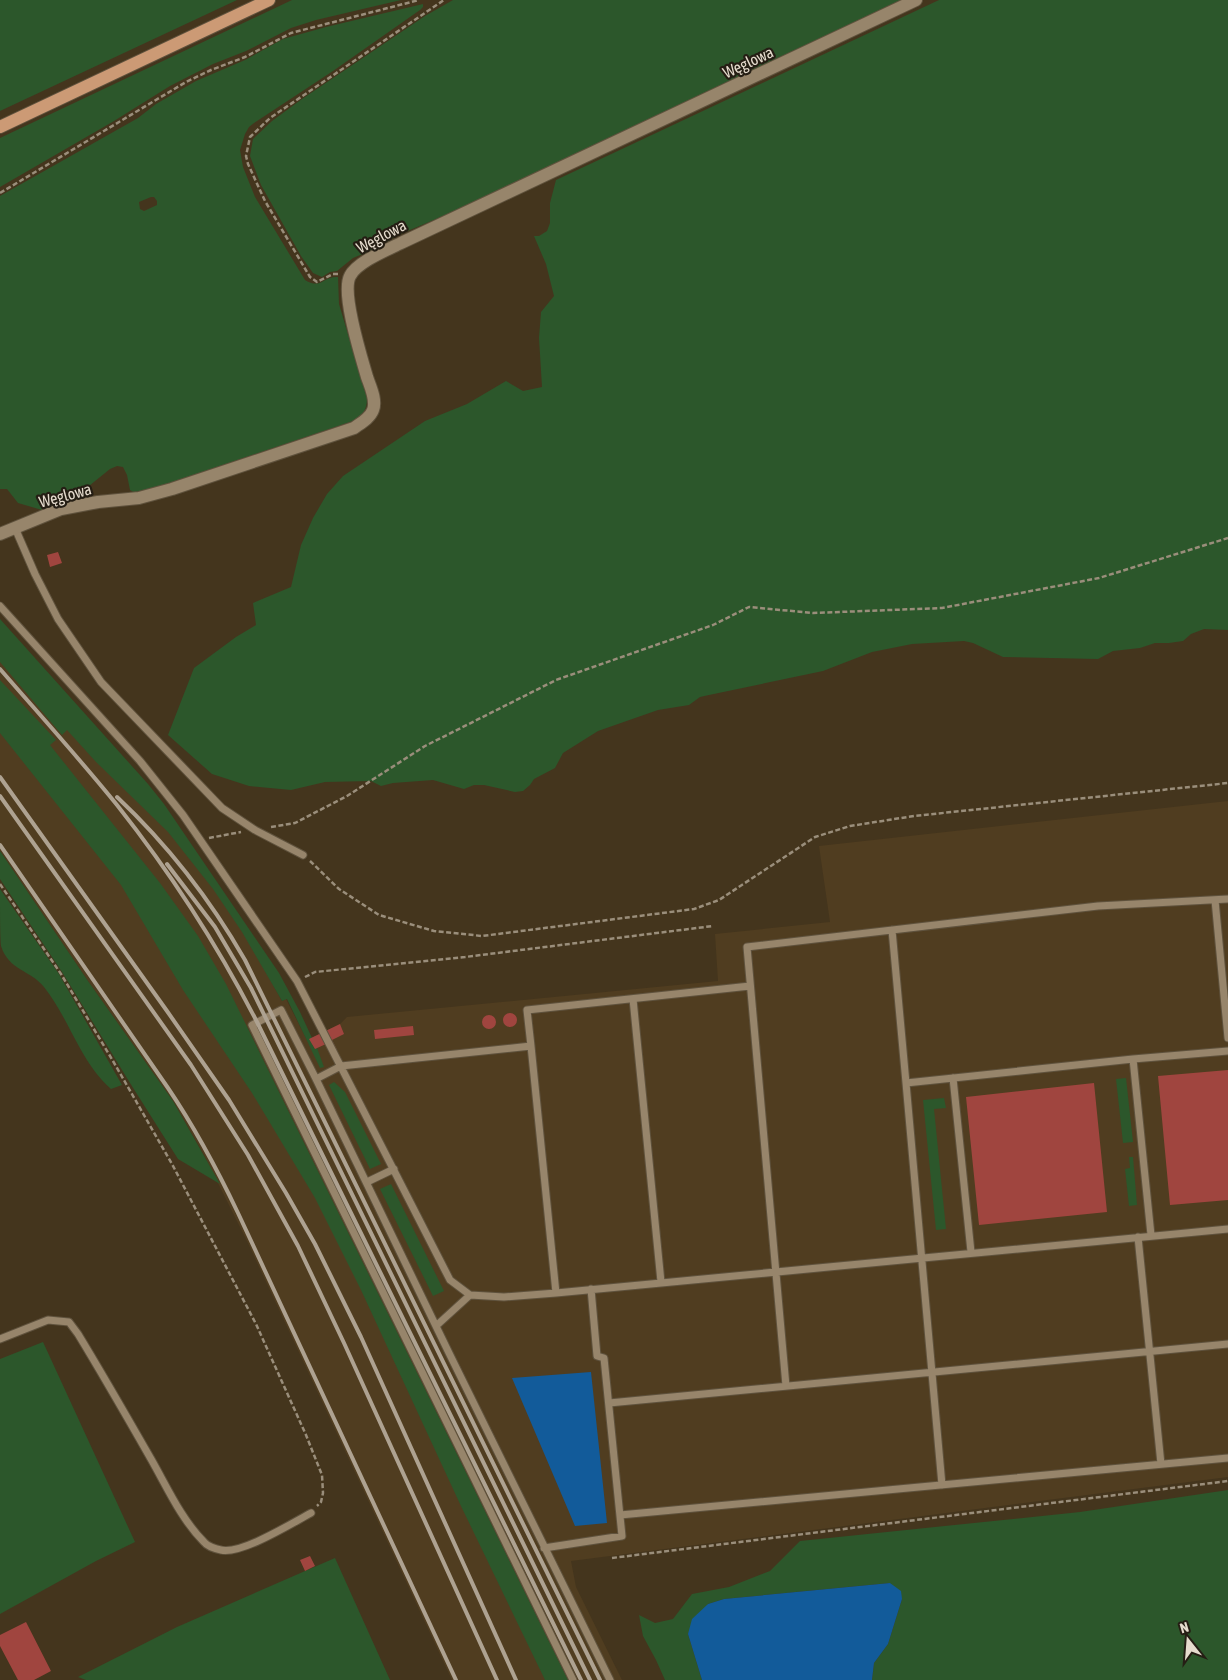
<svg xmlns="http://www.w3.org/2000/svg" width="1228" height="1680" font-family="'Asap Condensed',sans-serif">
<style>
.built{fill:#503d20}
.green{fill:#2c572b;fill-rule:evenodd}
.water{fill:#125b9a}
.building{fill:#a0453f}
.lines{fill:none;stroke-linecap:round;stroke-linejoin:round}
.lane-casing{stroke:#5f523d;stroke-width:9}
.street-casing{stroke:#5f523d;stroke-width:14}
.primary-casing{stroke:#5f523d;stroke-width:14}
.path{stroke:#9a8e7b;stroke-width:2.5;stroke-dasharray:5 2.5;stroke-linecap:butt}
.lane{stroke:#97856b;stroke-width:7}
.street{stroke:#97856b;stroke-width:12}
.primary{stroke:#cc9a75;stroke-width:12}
.rail{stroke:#aea291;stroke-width:4}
.labels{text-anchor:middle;stroke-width:4.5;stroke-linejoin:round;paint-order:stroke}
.street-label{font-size:16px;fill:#e6dcce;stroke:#251e14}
</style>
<rect width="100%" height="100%" fill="#44351d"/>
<!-- built -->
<path class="built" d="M0,648L124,759L229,906L282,1001L286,999L307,1040L340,1024L347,1017L718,981L715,934L830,922L819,846L1228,801V1477L571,1561L576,1587L622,1680H452L247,1241L203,1153L173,1101L88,981L0,851Z"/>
<!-- green -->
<path class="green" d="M0,0H237L0,111Z
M292,0H401L316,20L291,28L246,51L213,64L170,86L114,121L0,187V138Z
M453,0H907L472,204L398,235L377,248L353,258L337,271L330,272L322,277L313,273L301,256L261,185L250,156L253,139L272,121L302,99L425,16Z
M939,0H1228V630L1204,629L1191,634L1183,641L1169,643H1155L1140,648L1113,651L1098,659L1003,657L973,643L964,641L912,644L872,652L823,671L709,695L700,697L689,705L658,710L598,731L563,753L555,768L534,779L530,785L523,791L515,792L484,785H474L464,789L433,780L393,783L381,786L371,781L325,782L291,790L249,786L212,774L168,735L194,668L236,637L256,625L253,603L291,587L301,545L313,518L327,494L343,476L425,421L467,404L506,381L523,391L542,387L539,338L541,312L554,296L546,264L534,236H539L547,231L550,223V203L556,180Z
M423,4V7L420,10L333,71L254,123L249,127L245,134L240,150L243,167L255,197L305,280C321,290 323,276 338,277L339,304L367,398C367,410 363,415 353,421L143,492L135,493L130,490L127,475L123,467L117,466L110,469L79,494L42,510L18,503L7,489H0V196L138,118L156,104L196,81L245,60L283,39L326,27ZM151,197H154L157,201V205L144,211L140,209L139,202Z
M0,619L148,784L164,804L279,973L300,1012L312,1038L310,1040L315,1049L317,1048L324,1067L320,1068L287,999L282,1001L242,932L213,889L168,832L96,762L67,730L62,735L0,662Z
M0,680L56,740L50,745L160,883L198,936L226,984L568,1680H545L460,1504L361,1290L315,1198L252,1093L183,990L121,885L0,733Z
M0,851L88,981L173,1101L220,1184L178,1159L130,1083L62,972L0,879Z
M0,889L59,974L122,1085L111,1089C79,1060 70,1020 44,987C31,970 9,971 1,946C0,936 0,902 0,889Z
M1126,1078L1133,1142L1123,1143L1116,1079Z
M334,1082L345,1092L381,1164L370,1169L329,1085Z
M944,1098L946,1108L934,1109L946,1229L936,1230L923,1100Z
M1129,1157H1133L1137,1205L1129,1206L1125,1169L1130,1168Z
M391,1184L444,1291L433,1296L380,1189Z
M43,1342L135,1542L96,1561L0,1614V1359Z
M1228,1490V1680H872L874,1663L888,1644L902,1599L890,1583L724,1599L708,1604L688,1634L702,1680H665L656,1660L643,1636L639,1615L655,1623L673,1619L692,1594L729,1587L770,1571L800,1541L1080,1512Z
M335,1558L390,1680H86L78,1677L177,1627Z"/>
<!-- water -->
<path class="water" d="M591,1372L607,1523L575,1526L512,1378Z
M890,1583L901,1591L902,1599L888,1644L874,1663L872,1680H702L688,1634L692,1619L708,1604L724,1599Z"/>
<!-- building -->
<path class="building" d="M58,552L62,563L50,567L47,555Z
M503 1020a7 7 0 1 1 14 0a7 7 0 1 1-14 0Z
M482 1022a7 7 0 1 1 14 0a7 7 0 1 1-14 0Z
M340,1024L344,1034L332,1040L337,1050L330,1053L326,1044L315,1049L309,1039Z
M413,1026L414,1035L375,1039L374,1030Z
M1228,1070V1200L1170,1205L1158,1076Z
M1094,1083L1107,1212L979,1225L966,1097Z
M310,1556L315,1566L305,1571L300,1560Z
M26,1622L51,1671L34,1680H18L0,1646V1635Z"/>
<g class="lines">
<!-- lane casing -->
<g class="lane-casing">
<path id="lane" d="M15,528L35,574L58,619L101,682L222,808L255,830L303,855
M0,606L140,761L183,815L297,981L450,1280L470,1295L504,1297L556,1293L1228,1229
M1215,900L1228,1038
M892,930L906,1083
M633,999L661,1282
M531,1046L556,1293
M1133,1059L1228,1051
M953,1078L971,1252
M316,1079L449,1353L610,1680
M367,1182L394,1169
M1138,1237L1161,1464
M436,1326L470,1295
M0,1339L48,1320L69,1322L78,1334C103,1375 127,1417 151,1459C167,1487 181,1519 204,1542C207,1546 216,1549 221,1550C241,1555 292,1523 311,1513
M786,1386L747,947L1098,906L1228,899
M609,1403L1228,1344
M942,1485L906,1083L1133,1059L1151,1235
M620,1515L1228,1458
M544,1548L622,1536L604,1358L597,1356L591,1289
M573,1680L252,1025L281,1010L316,1079L341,1066L531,1046L527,1010L750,986"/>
</g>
<!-- street casing -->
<g class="street-casing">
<path id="street" d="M0,534L61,509L98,502L139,498L172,489L354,428C361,423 370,418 373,410C377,400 370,386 367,377C361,356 341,293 350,276C357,262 387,250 401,243L916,0"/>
</g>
<!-- primary casing -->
<g class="primary-casing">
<path id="primary" d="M0,127L269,0"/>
</g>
<!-- path -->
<path class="path" d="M0,193L186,82L211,70L245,57L291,33L419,0
M338,274H333L317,282L310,277L265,201L248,164L246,156L250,137L270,118L444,0
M271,827L295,823L347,796L425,746L556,680L713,625L749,607L813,613L942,608L1099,578L1228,538
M209,838L241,832
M310,861L339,889L379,915L434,931L482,936L694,909L719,900L815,837L850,826L914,816L1228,783
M0,884L61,974L113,1061L172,1164L256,1324L306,1435L322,1475L323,1493L321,1502L317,1506
M305,977L315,972L465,957L713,926
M612,1558L1228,1481"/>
<!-- lane -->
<use href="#lane" class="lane"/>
<!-- street -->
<use href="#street" class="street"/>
<!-- primary -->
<use href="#primary" class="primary"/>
<!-- rail -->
<path class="rail" d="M0,669C39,714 79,758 117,805C170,872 218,946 257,1022L581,1680
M0,777L167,1011L229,1100L286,1193L315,1244L361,1337L516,1680
M0,796L191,1065L248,1155L298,1246L344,1343L497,1680
M117,797C168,845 210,899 245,960L600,1680
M0,845L168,1088C195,1128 217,1169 238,1213L456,1680
M167,864L215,927L251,988L590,1680"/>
</g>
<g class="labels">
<!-- street labels -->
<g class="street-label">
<text transform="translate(748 62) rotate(-25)" y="6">Węglowa</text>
<text transform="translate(381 236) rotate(-28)" y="6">Węglowa</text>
<text transform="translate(65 495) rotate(-15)" y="6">Węglowa</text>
</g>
</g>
<!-- north arrow -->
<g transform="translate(1188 1640) rotate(343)" stroke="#251e14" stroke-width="4" paint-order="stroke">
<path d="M0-4L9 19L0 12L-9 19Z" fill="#e6dcce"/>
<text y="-8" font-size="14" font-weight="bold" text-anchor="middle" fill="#e6dcce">N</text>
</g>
</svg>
